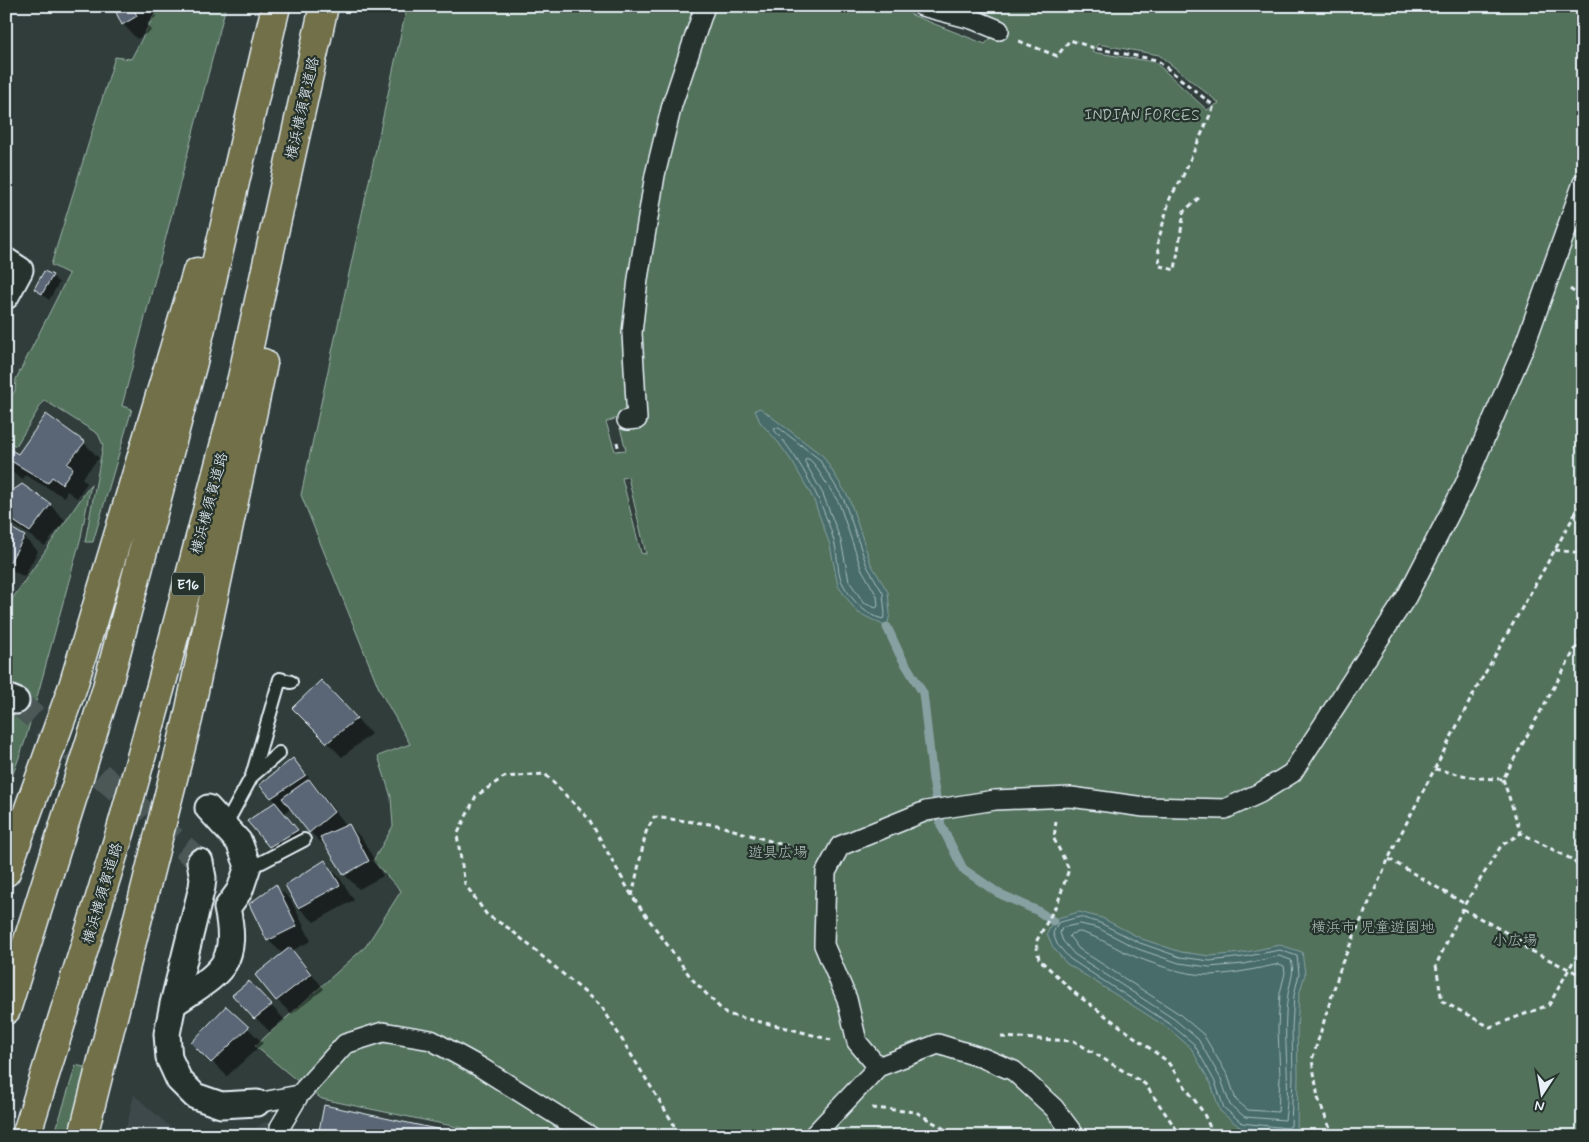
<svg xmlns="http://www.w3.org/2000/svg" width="1589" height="1142" font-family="Mynerve,'Klee One',sans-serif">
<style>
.built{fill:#3d494c}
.green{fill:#52725b;stroke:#9db2aa;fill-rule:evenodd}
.water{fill:#476c6b;stroke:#87a1a3}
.shadow{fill:#0007}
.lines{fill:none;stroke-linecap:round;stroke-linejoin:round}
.shore{stroke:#a8bcc0;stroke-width:1}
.stream{stroke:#87a1a3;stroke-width:9}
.building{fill:#5a6674;stroke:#e8f1f8}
.minor-tunnel{stroke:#4c5857;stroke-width:25;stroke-dasharray:25 12;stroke-linecap:butt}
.service-casing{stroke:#e8f1f8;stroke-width:16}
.pedestrian-casing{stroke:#e8f1f8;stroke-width:22}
.minor-casing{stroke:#e8f1f8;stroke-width:29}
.motorway-casing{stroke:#e8f1f8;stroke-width:31}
.path{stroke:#e8f1f8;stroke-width:3;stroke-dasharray:5 4;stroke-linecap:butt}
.service{stroke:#26332d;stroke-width:12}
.pedestrian{stroke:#26332d;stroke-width:19}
.minor{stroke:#26332d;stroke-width:25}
.motorway{stroke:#71704a;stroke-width:28}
.labels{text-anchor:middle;stroke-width:4.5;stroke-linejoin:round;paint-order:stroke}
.shield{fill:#26332d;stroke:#aeb8bb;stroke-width:1}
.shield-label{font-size:14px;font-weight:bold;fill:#e8f1f8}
.street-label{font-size:15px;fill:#e8f1f8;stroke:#26332d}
.park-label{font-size:15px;fill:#acbeb9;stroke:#26332d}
</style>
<rect width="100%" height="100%" fill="#303d3b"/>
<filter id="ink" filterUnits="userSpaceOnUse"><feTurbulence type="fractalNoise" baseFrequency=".02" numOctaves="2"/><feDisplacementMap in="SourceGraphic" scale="10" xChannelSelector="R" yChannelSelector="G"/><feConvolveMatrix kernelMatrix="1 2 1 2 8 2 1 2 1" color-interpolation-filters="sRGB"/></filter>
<g filter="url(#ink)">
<!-- built -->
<path class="built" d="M134,1095L175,1131L207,1136H124Z
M265,1122L302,1136H242Z"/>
<!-- green -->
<path class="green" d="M159,6H226L122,406L132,409L93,542H85L103,445L98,434L44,400L16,446L6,441V404L15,391L16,379L69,274L51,265L115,57L131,59Z
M407,6H904L912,15L985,44L1005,23L979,9L950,10L936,6H1583V1136H501L322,1099L306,1088L255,1046L366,946L401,891L373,861L393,826L391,797L378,756L410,744L380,691L301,495ZM1098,44L1159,55L1219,103L1207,110L1155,62L1092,52ZM626,415L627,425L620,428L626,450L615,451L606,422ZM628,477L646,554L641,553L622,478Z
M91,484L81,537L25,741L6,793V722L21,688L6,681V608Z
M76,1065L87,1068L69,1136H54Z"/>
<!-- water -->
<path class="water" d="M760,408L823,456L849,498L871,564L888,592L890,614L887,627L857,612L838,586L830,545L813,498L793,463L778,442L760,422L755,410Z
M1079,912L1102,918L1142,939L1181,952L1210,956L1242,953L1280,945L1302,952L1305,974L1299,995L1297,1028L1298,1076L1297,1128L1289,1133L1241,1128L1220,1111L1211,1084L1191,1048L1168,1028L1066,963L1053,947L1047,934L1054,919Z"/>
<!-- shadow -->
<path class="shadow" d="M115,6H152L156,17L147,23L151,31L137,39L123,24Z
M52,276L59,283L49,300L35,289Z
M46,416L84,443L99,458L82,478L87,483L77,498L67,491L64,497L25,475L23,480L6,468V448L18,455Z
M6,482L15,490L22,485L50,505L65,520L45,546L6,519Z
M6,527L24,537L38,551L24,577L6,566Z
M336,696L371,734L342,757L294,708Z
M292,760L307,775L347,826L349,825L363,840L383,876L359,889L345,875L326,845L325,846L310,832L292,808L284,813L311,845L284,861L249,821L276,802L260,785Z
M324,862L339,877L354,900L314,922L299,908L287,886Z
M276,886L291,900L311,941L291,951L304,964L324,989L292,1014L277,1000L283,954L268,940Z
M233,995L263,997L285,1020L270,1032Z
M226,1007L263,1043L227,1076L193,1043Z"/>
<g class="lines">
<!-- shore -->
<path class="shore" d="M775,428H779L819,459L844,500L867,566L883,593L885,614L883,619C865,615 853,601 844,586C837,575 838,557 835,545C826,508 801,459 775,431Z
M806,459H809L814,464L839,503L861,568L877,596L878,606L876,608L864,603L849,581L841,541L823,494L805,462Z
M1080,917L1100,923L1140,943L1180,957L1210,961L1243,957L1280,950L1297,956L1299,974L1294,995L1292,1028L1293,1077L1291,1126L1287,1128L1242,1123L1224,1108L1215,1082L1194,1044L1170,1024L1070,959L1057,944L1053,933L1058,923Z
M1080,924L1098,928L1138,949L1179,963L1209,967L1244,964L1279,956L1291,960C1295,973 1290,981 1288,994C1281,1036 1292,1079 1285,1120L1245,1117L1230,1105L1221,1079L1198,1039L1174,1019L1074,954L1063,941L1060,933L1062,928Z
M1080,932C1100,937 1116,949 1136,957C1159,966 1185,975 1210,975C1233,974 1256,969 1279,964L1284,966L1285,973L1280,993L1278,1028L1280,1077L1278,1112L1248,1110L1236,1100L1228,1076L1203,1034L1178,1013L1079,949L1069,936L1071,934Z"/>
<!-- stream -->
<path class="stream" d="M887,627L900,655L923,693L933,780L941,825L963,869L998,893L1038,911L1053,921"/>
</g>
<!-- building -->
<path class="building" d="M113,6H136L133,8L137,16L122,25Z
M44,271L53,275L42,294L34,289Z
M46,414L85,442L67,464L73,468L62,484L52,477L48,483L11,461L8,466L6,465V447L18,454Z
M22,484L51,504L30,532L6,516V495Z
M6,525L25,536L9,563L6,561Z
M321,680L357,718L327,743L292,708Z
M293,758L306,775L271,798L259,785Z
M309,779L334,812L309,833L282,798Z
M275,802L298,830L269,847L247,821Z
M349,824L369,861L344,875L320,837Z
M325,860L340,885L298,908L285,885Z
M276,884L297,926L267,941L249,904Z
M290,947L311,974L276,1001L255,975Z
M249,981L272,1005L254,1019L232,995Z
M226,1006L249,1027L211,1063L191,1043Z
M324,1105L469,1136H318Z"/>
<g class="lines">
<!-- minor-tunnel -->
<path class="minor-tunnel" d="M16,701L200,862"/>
<!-- service casing -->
<g class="service-casing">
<path id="service" d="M252,776L280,679L291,682
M225,826L252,776L279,753
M248,866L262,862L304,840"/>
</g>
<!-- pedestrian casing -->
<g class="pedestrian-casing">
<path id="pedestrian" d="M922,6L972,19L999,30
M627,420L637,419L632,333L638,279L655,175L672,105L705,6
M878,1067L857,1042L847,999L824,945L826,872L840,846L926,811L995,800L1071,797L1144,807L1225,809L1260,793L1292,773L1407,596L1465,484L1524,347L1583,183
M257,1103L299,1095L345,1044L383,1032L431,1040L480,1067L590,1136
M280,1127L299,1095
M813,1136L878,1067L938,1044L983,1058L1014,1071L1054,1108L1075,1136"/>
</g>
<!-- minor casing -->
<g class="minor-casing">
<path id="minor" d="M6,261L20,270L6,296
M6,697L16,701
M200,862L203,878L202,887L173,1004L167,1034L169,1058L179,1080L195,1096L221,1105L257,1103
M173,1004C217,974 240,968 227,908L240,890L248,866L239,842L208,808"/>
</g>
<!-- motorway casing -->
<g class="motorway-casing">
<path id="motorway" d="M6,872L73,686L197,272
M6,1010L106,691L193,362L276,6
M26,1136L120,833L161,686L242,378L324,6
M83,1136L188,719L263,363"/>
</g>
<!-- path -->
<path class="path" d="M1019,41L1057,56L1070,40L1094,48L1157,60L1214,106L1182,178L1170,198L1158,242L1160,266L1175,270L1184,211L1200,197
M1570,289L1583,299
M617,442L619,451
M1555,550L1583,553
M1435,769L1476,778L1503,779L1583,635
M1503,779L1521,833
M1056,821L1054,839L1069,869L1058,902L1036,942L1039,959L1076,994L1167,1061L1203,1112L1214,1136
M1389,859L1465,904
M1583,872L1573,860L1521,833L1501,846L1465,904L1436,965L1442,1001L1490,1027L1549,1005L1583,944
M632,896L646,832L654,817L717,825L810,853
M1463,909L1518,939L1527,949L1583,976
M1001,1037L1074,1041L1145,1084L1181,1136
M872,1108L916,1112L956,1136
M676,1136L673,1123L602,1007L510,929L487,915L465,884L457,835L476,796L504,777L545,774L589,819L632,896L692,979L726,1014L787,1028L831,1040
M1333,1136L1318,1098L1312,1060L1342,963L1393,849L1475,691L1583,500"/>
<!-- service -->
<use href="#service" class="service"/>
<!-- pedestrian -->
<use href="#pedestrian" class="pedestrian"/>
<!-- minor -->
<use href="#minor" class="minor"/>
<!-- motorway -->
<use href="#motorway" class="motorway"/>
</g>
</g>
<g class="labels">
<!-- shield labels -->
<rect class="shield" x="172" y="572.5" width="32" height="23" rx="4"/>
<g class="shield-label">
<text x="188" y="589">E16</text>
</g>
<!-- street labels -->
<g class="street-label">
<text transform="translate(302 108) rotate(-77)" y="5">横浜横須賀道路</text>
<text transform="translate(209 503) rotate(-75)" y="5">横浜横須賀道路</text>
<text transform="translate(102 893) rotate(-73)" y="5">横浜横須賀道路</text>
</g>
<!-- park labels -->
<g class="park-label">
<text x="1142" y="120">INDIAN FORCES</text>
<text x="778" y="857">遊具広場</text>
<text x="1373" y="932">横浜市 児童遊園地</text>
<text x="1515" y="945">小広場</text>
</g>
</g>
<!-- margin -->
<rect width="1589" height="1142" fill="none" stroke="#26332d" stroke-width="25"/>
<rect x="12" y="12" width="1564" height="1117" fill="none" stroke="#e8f1f8" stroke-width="2" filter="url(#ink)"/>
<!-- north arrow -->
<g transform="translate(1542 1094) rotate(192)" stroke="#26332d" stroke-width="4" paint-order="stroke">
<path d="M0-4L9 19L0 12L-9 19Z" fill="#e8f1f8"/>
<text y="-8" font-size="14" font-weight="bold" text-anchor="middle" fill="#e8f1f8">N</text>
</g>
</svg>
